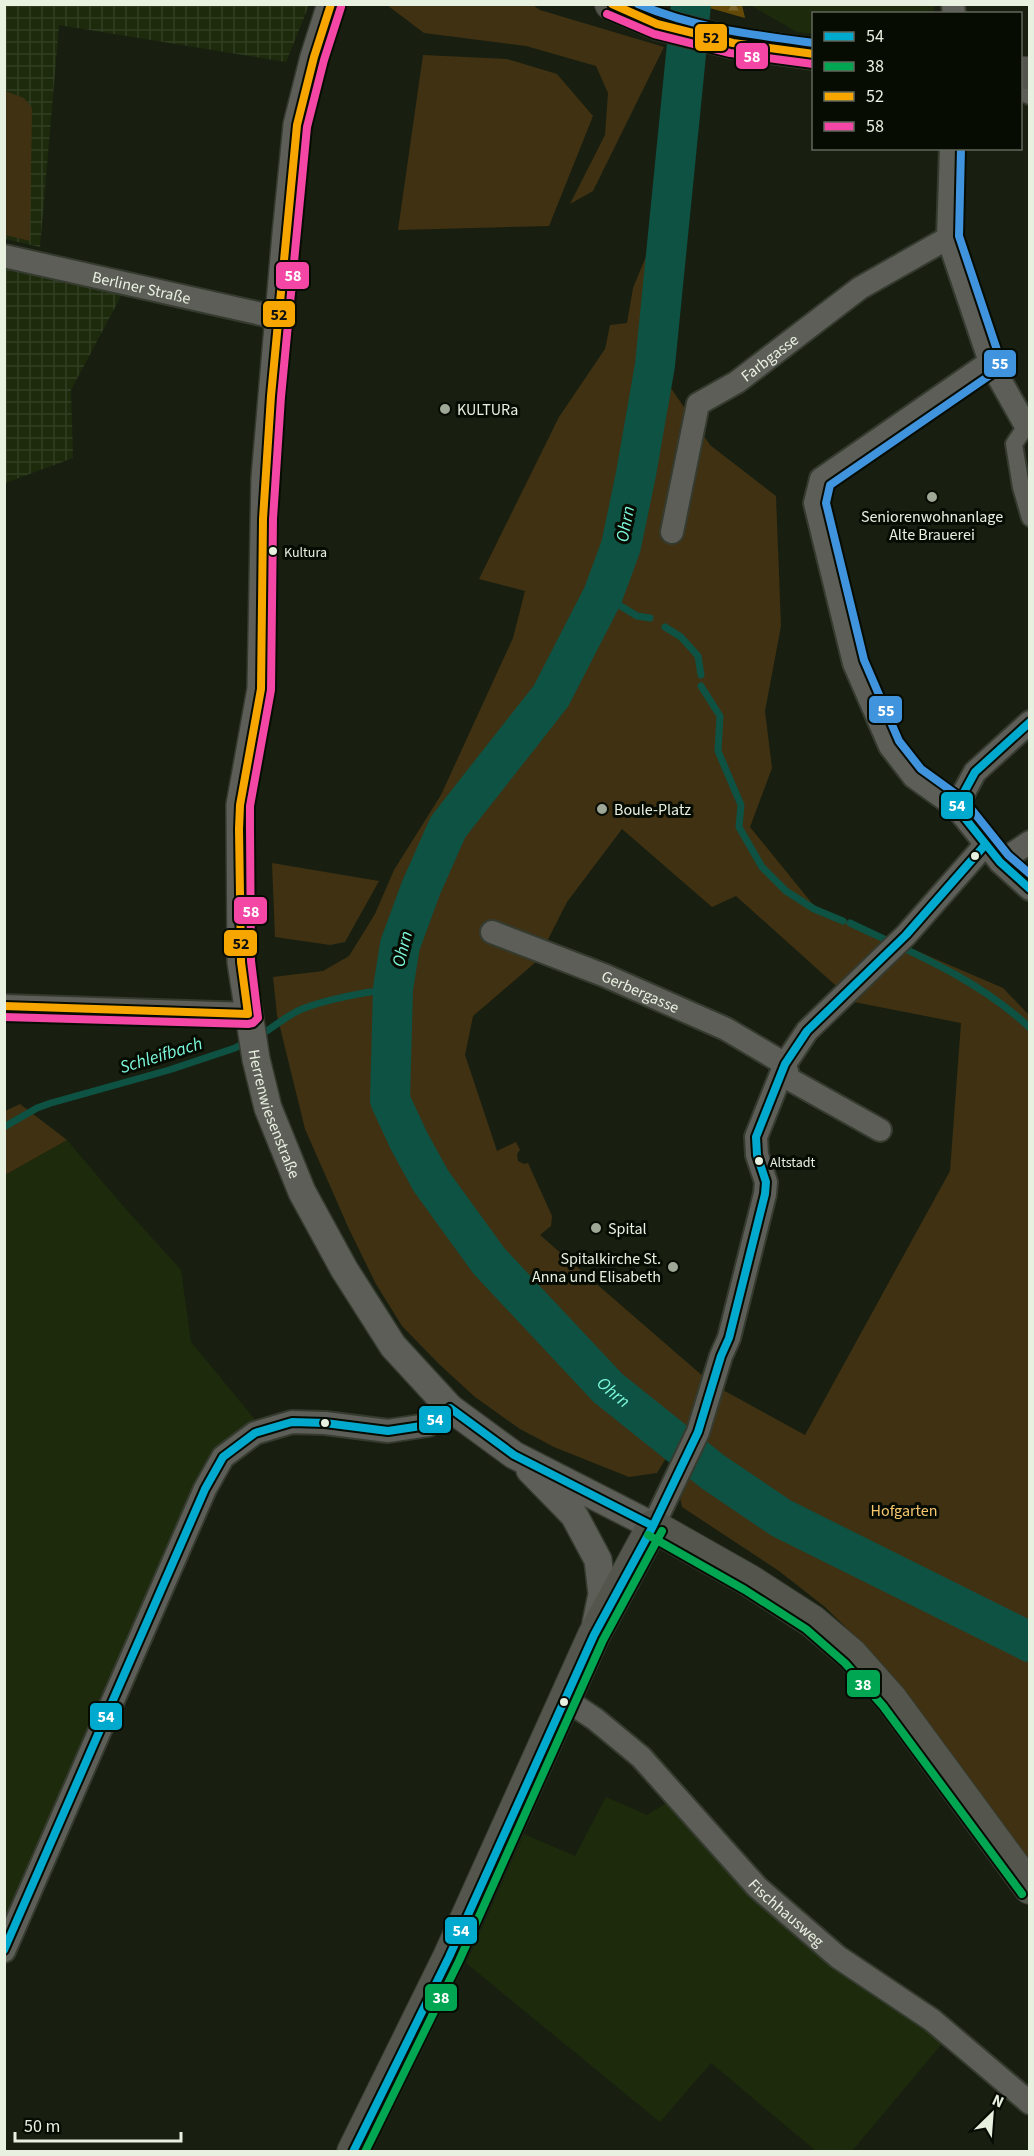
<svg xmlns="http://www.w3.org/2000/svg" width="1034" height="2156" font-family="'Source Sans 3',sans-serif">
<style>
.built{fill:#1d2a0c}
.industrial{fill:url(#industrial-grid)}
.green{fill:#403112;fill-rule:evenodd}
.forest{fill:url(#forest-firs)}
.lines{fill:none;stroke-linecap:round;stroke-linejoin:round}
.stream{stroke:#0e5244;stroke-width:7}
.river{stroke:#0e5244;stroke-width:40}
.pedestrian-casing{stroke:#353b2f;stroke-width:20}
.minor-casing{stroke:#353b2f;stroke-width:26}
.tertiary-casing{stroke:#353b2f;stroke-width:30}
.secondary-casing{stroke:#353b2f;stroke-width:34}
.pedestrian{stroke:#5d5e58;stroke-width:16}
.minor{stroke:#5d5e58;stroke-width:22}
.tertiary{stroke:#5d5e58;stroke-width:27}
.secondary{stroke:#54564d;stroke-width:32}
.bus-1-casing{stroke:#070c03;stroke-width:12}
.bus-2-casing{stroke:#070c03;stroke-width:12}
.bus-3-casing{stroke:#070c03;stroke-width:12}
.bus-4-casing{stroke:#070c03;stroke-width:12}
.bus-5-casing{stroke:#070c03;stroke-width:12}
.bus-1{stroke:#00a9ce;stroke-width:8}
.bus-2{stroke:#00a651;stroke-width:8}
.bus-3{stroke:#f7a600;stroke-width:8}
.bus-4{stroke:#f346a5;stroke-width:8}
.bus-5{stroke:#4094de;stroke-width:8}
.poi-dot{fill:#9fa797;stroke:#070c03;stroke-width:2}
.bus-dot{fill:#e8f0e0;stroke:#070c03;stroke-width:2}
.labels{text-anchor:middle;stroke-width:6;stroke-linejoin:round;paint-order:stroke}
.bus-label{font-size:14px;fill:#e8f0e0;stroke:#070c03;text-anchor:start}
.street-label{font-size:16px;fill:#e8f0e0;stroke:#070c03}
.poi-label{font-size:16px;fill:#e8f0e0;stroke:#070c03;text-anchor:start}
.park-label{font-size:16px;fill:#f7c76e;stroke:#070c03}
.water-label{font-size:18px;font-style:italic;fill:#7cf9dc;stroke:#070c03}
.line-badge{stroke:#070c03;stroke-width:2}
.badge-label{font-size:16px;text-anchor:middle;font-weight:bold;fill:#fff}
.pale-badge-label{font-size:16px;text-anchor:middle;font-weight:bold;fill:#111}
</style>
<defs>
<pattern id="industrial-grid" width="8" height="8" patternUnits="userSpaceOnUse" patternTransform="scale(1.5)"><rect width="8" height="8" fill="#1d2a0c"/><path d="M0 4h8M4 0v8" fill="none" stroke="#333f23"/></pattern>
<pattern id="forest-firs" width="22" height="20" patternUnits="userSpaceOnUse" patternTransform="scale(1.5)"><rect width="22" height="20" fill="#624907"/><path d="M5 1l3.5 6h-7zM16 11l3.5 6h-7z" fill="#78642b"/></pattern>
</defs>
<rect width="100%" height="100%" fill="#181f10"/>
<!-- built -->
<path class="built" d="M935,4L933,13L814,14L813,34L797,32L750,5Z
M67,1140L123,1206L181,1270L191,1342L257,1422L218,1452L5,1924V1175Z
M606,1797L647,1815L671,1800L945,2040L852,2151H816L711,2063L660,2122L466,1963L524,1834L575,1856Z"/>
<!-- industrial -->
<path class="industrial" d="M5,5H309L286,62L59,25L40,247L5,239Z
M5,265L43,273L122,294L71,390L73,458L5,483Z"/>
<!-- green -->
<path class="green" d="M387,5H533L540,10L664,47L593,191L570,204L605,135L608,93L596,66L526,46L424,33Z
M423,55L507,59L557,74L593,116L549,226L398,230Z
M5,91L24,98L32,108L30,241L5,235Z
M652,242L676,250L664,378L710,445L776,496L781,626L765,711L772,768L750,827L815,907L1003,988L1029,1015V1888L870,1651L825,1607L779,1571L682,1507L678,1488L710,1387L657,1473L629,1477L554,1447L520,1429L475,1397L439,1364L402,1326L376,1284L349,1229L305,1129L277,1015L273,977L323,971L349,956L375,914L394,870L441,795L513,638L525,591L479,579L559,417L605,349L610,325L627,323L633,288ZM622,829L712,907L736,896L854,1002L961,1023L950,1171L805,1435L712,1384L540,1235L551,1226L552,1216L528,1163L524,1164L518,1161L517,1154L520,1150L516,1142L497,1151L465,1055L473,1016L537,961L567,902Z
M272,863L379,881L345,942L330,945L275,937Z
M20,1104L67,1140L5,1175V1111Z"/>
<!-- forest -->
<path class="forest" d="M699,5H742L745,18Z"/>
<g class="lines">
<!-- stream -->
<path class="stream" d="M603,595L637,616L650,618
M665,627L681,637L698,656L701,675
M701,686L720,716L718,751L741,805L739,827L762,867L786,891L814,909L843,921
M850,923C913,953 978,979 1030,1028
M259,1036C273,1028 287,1015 302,1009C328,999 365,992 393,989
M4,1127L37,1108L51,1103L169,1070L235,1048L246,1042"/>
<!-- river -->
<path class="river" id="s1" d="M691,4L655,365L636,474L621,546L603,595L551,696L448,827L421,888L400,945L393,989L390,1100L409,1141L431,1181L489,1261L608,1388L713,1472L781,1518L1030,1642"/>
<!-- pedestrian casing -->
<g class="pedestrian-casing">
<path id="pedestrian" d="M1026,426L1014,444L1021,487L1030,518"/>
</g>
<!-- minor casing -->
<g class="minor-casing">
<g id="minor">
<path d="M953,4L954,14"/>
<path d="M1020,86L1030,93"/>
<path d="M951,148L948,238L990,362L1026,426L1030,424"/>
<path id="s2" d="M4,256L279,318"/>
<path d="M990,362L821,479L815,503L854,663L890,746L914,777L956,807L1000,862L1030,889"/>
<path id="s3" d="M672,532L698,404L737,382L860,288L948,238"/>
<path d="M956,807L975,772L1030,722"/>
<path d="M1000,862L1030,842"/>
<path id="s4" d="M492,932L606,976L726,1029L785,1064"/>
<path d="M4,1006L248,1014"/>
<path d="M785,1064L789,1079L880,1130"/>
<path d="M653,1526L698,1432L721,1356L729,1338L765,1194L766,1182L757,1155L756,1137L785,1064L807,1031L906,935L985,845"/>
<path id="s5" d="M565,1699L595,1719L641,1757L757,1887L838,1957L932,2020L1030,2103"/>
<path d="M4,1951L205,1489L223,1457L255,1433L292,1422L325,1423L388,1431L428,1425L450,1408"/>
</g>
</g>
<!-- tertiary casing -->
<g class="tertiary-casing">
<g id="tertiary">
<path id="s6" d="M331,4L314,57L297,125L286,234L265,478L261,689L240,805L241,962L256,1059L268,1108L302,1192L344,1269L393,1346L450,1408L514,1455L653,1526"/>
<path d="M530,1470L574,1515L598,1560L602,1594L596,1623"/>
</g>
</g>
<!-- secondary casing -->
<g class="secondary-casing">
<path id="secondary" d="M611,4L657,24L733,43L814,54
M1020,73H1030
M353,2152L449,1957L594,1635L653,1526L750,1581L812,1621L852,1655L891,1699L1030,1888"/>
</g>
<!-- pedestrian -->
<use href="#pedestrian" class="pedestrian"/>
<!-- minor -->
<use href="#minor" class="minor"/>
<!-- tertiary -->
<use href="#tertiary" class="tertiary"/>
<!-- secondary -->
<use href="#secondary" class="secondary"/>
<!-- bus-1 casing -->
<g class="bus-1-casing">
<path id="bus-1" d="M1030,722L975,772L956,807L1000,862L1030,889
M4,1950L205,1489L223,1457L255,1433L292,1422L325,1423L388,1431L428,1425L450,1408L514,1455L653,1526
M353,2152L449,1957L594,1635L653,1526L698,1432L721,1356L729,1338L765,1194L766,1182L757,1155L756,1137L785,1064L807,1031L906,935L985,845"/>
</g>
<!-- bus-2 casing -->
<g class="bus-2-casing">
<path id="bus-2" d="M648,1535L745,1590L806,1629L845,1663L883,1706L1022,1894
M365,2152L459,1961L603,1640L662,1531"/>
</g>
<!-- bus-3 casing -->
<g class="bus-3-casing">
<path id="bus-3" d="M612,4L657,24L733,43L814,54
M4,1006L248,1014L241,962L239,829L240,805L261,689L263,519L271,396L297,125L314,57L331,4"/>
</g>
<!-- bus-4 casing -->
<g class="bus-4-casing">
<path id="bus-4" d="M607,14L654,34L730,53L813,64
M4,1017L248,1024L253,1023L258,1018L251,961L250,829V806L271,690L273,519L281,397L307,127L324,60L341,7"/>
</g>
<!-- bus-5 casing -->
<g class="bus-5-casing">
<path id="bus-5" d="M638,4C694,28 754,35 814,43
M961,148L959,236L1000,359V365L996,371L830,485L826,503L864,660L899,741L921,769L964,800L1008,855L1030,874"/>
</g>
<!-- bus-1 -->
<use href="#bus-1" class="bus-1"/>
<!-- bus-2 -->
<use href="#bus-2" class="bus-2"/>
<!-- bus-3 -->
<use href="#bus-3" class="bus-3"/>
<!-- bus-4 -->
<use href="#bus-4" class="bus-4"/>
<!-- bus-5 -->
<use href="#bus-5" class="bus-5"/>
</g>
<!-- markers -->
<g class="poi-dot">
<circle cx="445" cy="409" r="6"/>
<circle cx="932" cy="497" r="6"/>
<circle cx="602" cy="809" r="6"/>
<circle cx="596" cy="1228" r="6"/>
<circle cx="673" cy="1267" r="6"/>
</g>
<g class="bus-dot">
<circle cx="273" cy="551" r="5"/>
<circle cx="975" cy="856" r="5"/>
<circle cx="759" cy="1161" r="5"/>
<circle cx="325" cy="1423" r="5"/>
<circle cx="564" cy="1702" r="5"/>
</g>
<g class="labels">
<!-- bus labels -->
<g class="bus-label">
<text x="284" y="557">Kultura</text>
<text x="770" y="1167">Altstadt</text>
</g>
<!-- street labels -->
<g class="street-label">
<text dy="6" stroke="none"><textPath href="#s2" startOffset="141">Berliner Straße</textPath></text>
<text dy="6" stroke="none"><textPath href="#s3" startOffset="216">Farbgasse</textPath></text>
<text dy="6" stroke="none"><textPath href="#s4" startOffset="160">Gerbergasse</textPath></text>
<text dy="6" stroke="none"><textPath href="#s6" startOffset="1122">Herrenwiesenstraße</textPath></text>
<text dy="6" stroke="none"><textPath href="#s5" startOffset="309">Fischhausweg</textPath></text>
</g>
<!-- poi labels -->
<g class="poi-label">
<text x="457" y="415">KULTURa</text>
<text x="932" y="522" text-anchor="middle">Seniorenwohnanlage<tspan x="932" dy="18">Alte Brauerei</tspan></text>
<text x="614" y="815">Boule-Platz</text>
<text x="608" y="1234">Spital</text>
<text x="661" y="1264" text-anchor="end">Spitalkirche St.<tspan x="661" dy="18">Anna und Elisabeth</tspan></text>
</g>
<!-- park labels -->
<g class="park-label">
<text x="904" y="1516">Hofgarten</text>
</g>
<!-- water labels -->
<g class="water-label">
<text transform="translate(625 524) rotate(-79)" y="6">Ohrn</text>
<text transform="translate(402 949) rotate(-76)" y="6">Ohrn</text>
<text transform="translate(161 1055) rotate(-17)" y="6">Schleifbach</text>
<text dy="6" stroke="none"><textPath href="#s1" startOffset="1533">Ohrn</textPath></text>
</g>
</g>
<g class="line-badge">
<rect x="694" y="23" width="34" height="29" rx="6" fill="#f7a600"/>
<rect x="735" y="42" width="34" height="28" rx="6" fill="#f346a5"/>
<rect x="275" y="261" width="35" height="29" rx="6" fill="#f346a5"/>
<rect x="262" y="300" width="34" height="28" rx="6" fill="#f7a600"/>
<rect x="983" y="349" width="34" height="29" rx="6" fill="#4094de"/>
<rect x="868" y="695" width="35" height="29" rx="6" fill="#4094de"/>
<rect x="940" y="791" width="34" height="29" rx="6" fill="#00a9ce"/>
<rect x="233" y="896" width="35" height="29" rx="6" fill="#f346a5"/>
<rect x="223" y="929" width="35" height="28" rx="6" fill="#f7a600"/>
<rect x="418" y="1405" width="34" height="29" rx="6" fill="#00a9ce"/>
<rect x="846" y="1669" width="35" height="29" rx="6" fill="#00a651"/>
<rect x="89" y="1702" width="34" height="29" rx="6" fill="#00a9ce"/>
<rect x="444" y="1916" width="34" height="29" rx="6" fill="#00a9ce"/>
<rect x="424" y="1983" width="34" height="29" rx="6" fill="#00a651"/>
</g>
<g class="badge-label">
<text x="752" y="62">58</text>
<text x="293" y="281">58</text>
<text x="1000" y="369">55</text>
<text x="886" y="716">55</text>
<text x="957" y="811">54</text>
<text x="251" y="917">58</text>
<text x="435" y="1425">54</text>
<text x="863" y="1690">38</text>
<text x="106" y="1722">54</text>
<text x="461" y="1936">54</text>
<text x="441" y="2003">38</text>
</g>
<g class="pale-badge-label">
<text x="711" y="43">52</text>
<text x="279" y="320">52</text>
<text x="241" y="949">52</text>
</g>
<!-- border -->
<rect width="1034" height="2156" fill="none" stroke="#e8f0e0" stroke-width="12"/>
<!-- legend -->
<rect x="812" y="12" width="210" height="138" fill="#070c03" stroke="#61675b" stroke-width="1.5"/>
<rect x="824" y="32" width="30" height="9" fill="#00a9ce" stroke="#61675b" stroke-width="1.5"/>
<text x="866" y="42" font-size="18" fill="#e8f0e0">54</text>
<rect x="824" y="62" width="30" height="9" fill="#00a651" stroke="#61675b" stroke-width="1.5"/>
<text x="866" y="72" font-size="18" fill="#e8f0e0">38</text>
<rect x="824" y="92" width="30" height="9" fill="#f7a600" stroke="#61675b" stroke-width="1.5"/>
<text x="866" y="102" font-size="18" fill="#e8f0e0">52</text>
<rect x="824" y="122" width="30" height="9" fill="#f346a5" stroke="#61675b" stroke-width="1.5"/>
<text x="866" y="132" font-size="18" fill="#e8f0e0">58</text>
<!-- north arrow -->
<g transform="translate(992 2114) rotate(25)" stroke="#070c03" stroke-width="4.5" paint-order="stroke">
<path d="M0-4.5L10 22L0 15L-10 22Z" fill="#e8f0e0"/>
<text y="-9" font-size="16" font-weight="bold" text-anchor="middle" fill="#e8f0e0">N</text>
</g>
<!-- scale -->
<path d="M15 2132v9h166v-9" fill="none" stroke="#e8f0e0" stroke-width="3"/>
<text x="24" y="2132" font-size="18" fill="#e8f0e0" stroke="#070c03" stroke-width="4.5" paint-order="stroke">50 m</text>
</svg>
